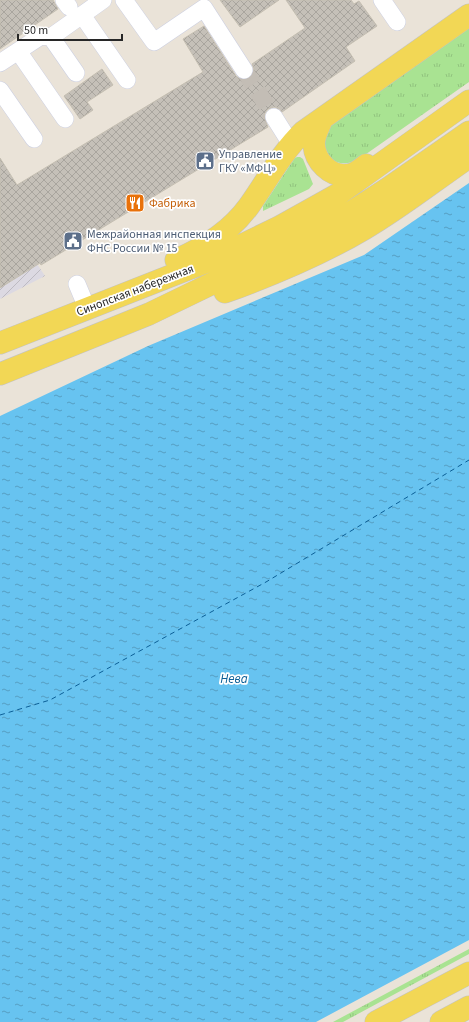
<svg xmlns="http://www.w3.org/2000/svg" width="469" height="1022" font-family="'Source Sans 3',sans-serif">
<style>
.industrial{fill:url(#industrial-furrows)}
.grass{fill:url(#grass-tufts)}
.water{fill:url(#water-ripples)}
.lines{fill:none;stroke-linecap:round;stroke-linejoin:round}
.ferry{stroke:#0b5f97;stroke-width:1;stroke-dasharray:5 4;stroke-linecap:butt}
.building{fill:url(#building-cross-hatch);stroke:#c5bfb2}
.minor-tunnel{stroke:#c3bdb5;stroke-width:17;stroke-dasharray:17 8;stroke-linecap:butt}
.minor-casing{stroke:#cdd0e1;stroke-width:18}
.major-casing{stroke:#c3c3c3;stroke-width:23}
.minor{stroke:#fff;stroke-width:17}
.major{stroke:#f2d755;stroke-width:22}
.labels{text-anchor:middle;stroke-width:3.5;stroke-linejoin:round;paint-order:stroke}
.service-label{font-size:12px;fill:#4e5e75;stroke:#fff;text-anchor:start}
.food-label{font-size:12px;fill:#c56008;stroke:#fff;text-anchor:start}
.street-label{font-size:12px;fill:#272727;stroke:#fff}
.water-label{font-size:13px;font-style:italic;fill:#0b5f97;stroke:#fff}
</style>
<defs>
<pattern id="industrial-furrows" width="10" height="10" patternUnits="userSpaceOnUse"><rect width="10" height="10" fill="#dcd9e2"/><path d="M-1 1l2-2M0 10L10 0M9 11l2-2" fill="none" stroke="#bdbac2"/></pattern>
<pattern id="grass-tufts" width="24" height="20" patternUnits="userSpaceOnUse"><rect width="24" height="20" fill="#a9e392"/><path d="M3 7l-1-3M5 7V3M7 7l1-3M15 17l-1-3M17 17v-4M19 17l1-3" fill="none" stroke="#91c37e"/></pattern>
<pattern id="water-ripples" width="26" height="14" patternUnits="userSpaceOnUse"><rect width="26" height="14" fill="#67c3f0"/><path d="M2 4q2-2 4 0t4 0M15 11q2-2 4 0t4 0" fill="none" stroke="#559ec2"/></pattern>
<pattern id="building-cross-hatch" width="8" height="8" patternUnits="userSpaceOnUse"><rect width="8" height="8" fill="#c5c0b8"/><path d="M0 0l8 8M0 8l8-8" fill="none" stroke="#a9a59e"/></pattern>
</defs>
<rect width="100%" height="100%" fill="#eae3d8"/>
<!-- industrial -->
<path class="industrial" d="M0,208L45,276L0,299Z"/>
<!-- grass -->
<path class="grass" d="M469,25V82L359,159C348,165 335,166 328,154C326,150 323,145 324,141C324,136 327,130 329,126Z
M297,157H300L303,159L313,184L309,189L263,211V206L294,159Z
M469,949V954L343,1022H333Z"/>
<!-- water -->
<path class="water" d="M469,183V940L316,1022H0V416L148,346L364,255Z"/>
<g class="lines">
<!-- ferry -->
<path class="ferry" d="M0,715L50,700L266,582L469,460"/>
</g>
<!-- building -->
<path class="building" d="M0,0H53L58,9L0,49Z
M220,0H279L240,27Z
M286,0H351L354,4L359,1L377,26L346,47L355,61L282,112L279,108L274,107L268,109L265,113L264,117L268,127L41,265L40,263L0,288V158L17,185L203,72L183,39L204,26L236,76L240,79L244,80L249,79L253,74L254,69L252,64L305,28Z
M102,69L113,85L87,102L93,110L80,119L64,96Z"/>
<g class="lines">
<!-- minor-tunnel -->
<path class="minor-tunnel" d="M244,70L274,117"/>
<!-- minor casing -->
<g class="minor-casing">
<path id="minor" d="M64,0L69,7
M124,0L154,42L204,8L244,70
M382,0L397,22
M82,15L127,80
M51,37L76,73
M18,51L65,119
M0,63L41,36L51,37L103,0
M0,90L34,139
M274,117L291,144
M77,284L87,308"/>
</g>
<!-- major casing -->
<g class="major-casing">
<path id="major" d="M322,119C319,127 313,137 314,145C315,161 330,177 347,175C354,175 361,169 366,165
M176,260C204,248 231,231 249,206C267,181 281,153 303,132L469,15
M225,292C272,275 320,255 364,229C400,208 434,181 469,157
M0,343L211,260L279,227L340,193L469,101
M0,374L149,314L269,256L353,211L387,189L469,132
M376,1022L469,973
M441,1022L469,1007"/>
</g>
<!-- minor -->
<use href="#minor" class="minor"/>
<!-- major -->
<use href="#major" class="major"/>
</g>
<!-- icons -->
<defs>
<g id="civic-square" transform="scale(1)"><rect x="-9" y="-9" width="18" height="18" rx="4" fill="#5c6f8a" stroke="#fff"/><path d="M-.6-6.5H3V-4.5H.6V-3L4-1V1h2V6H-6V1h2V-1L-.6-3ZM-1.2 2.5V6h2.4V2.5Z" fill="#fff"/></g>
<g id="restaurant-square" transform="scale(1)"><rect x="-9" y="-9" width="18" height="18" rx="4" fill="#e8710a" stroke="#fff"/><path d="M-5-6h1v4h1v-4h1v4h1v-4h1v5L-1.5 .5V6h-2V.5L-5-1ZM5-6V6H3V1.5H1.5Q1.5-4 5-6Z" fill="#fff"/></g>
</defs>
<g fill-rule="evenodd">
<use href="#civic-square" x="205" y="161"/>
<use href="#restaurant-square" x="135" y="203"/>
<use href="#civic-square" x="73" y="241"/>
</g>
<g class="labels">
<!-- service labels -->
<g class="service-label">
<text x="219" y="158">Управление<tspan x="219" dy="14">ГКУ «МФЦ»</tspan></text>
<text x="87" y="238">Межрайонная инспекция<tspan x="87" dy="14">ФНС России № 15</tspan></text>
</g>
<!-- food labels -->
<g class="food-label">
<text x="149" y="207">Фабрика</text>
</g>
<!-- street labels -->
<g class="street-label">
<text transform="translate(135 290) rotate(-21)" y="4">Синопская набережная</text>
</g>
<!-- water labels -->
<g class="water-label">
<text x="234" y="683">Нева</text>
</g>
</g>
<!-- scale -->
<path d="M18 34v6h104v-6" fill="none" stroke="#272727" stroke-width="2"/>
<text x="24" y="34" font-size="12" fill="#272727" stroke="#ffffff" stroke-width="3" paint-order="stroke">50 m</text>
</svg>
